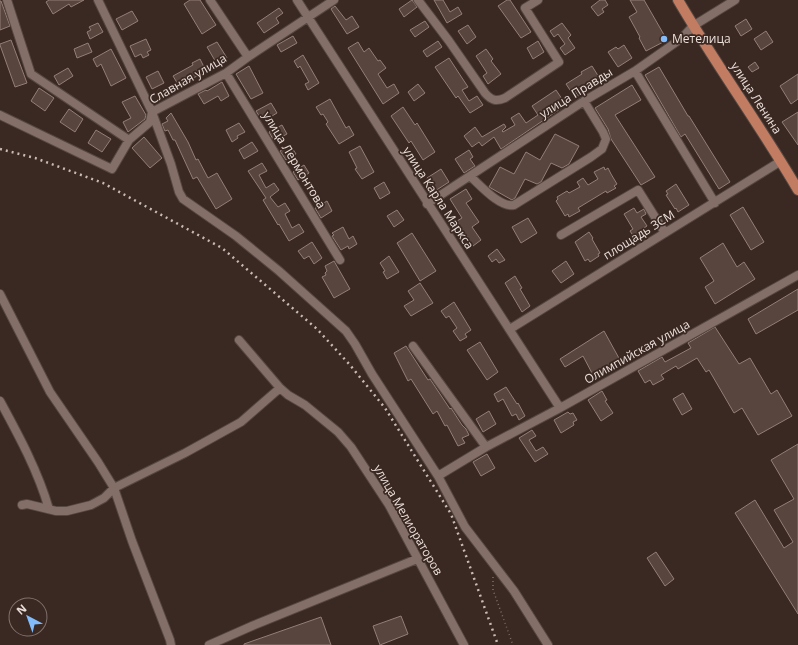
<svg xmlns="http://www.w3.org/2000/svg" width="798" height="645" font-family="'Open Sans',sans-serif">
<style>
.building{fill:#58453e;stroke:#947f77}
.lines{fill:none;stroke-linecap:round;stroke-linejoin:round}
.minor-casing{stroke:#554741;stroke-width:10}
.major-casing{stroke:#554741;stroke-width:12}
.path{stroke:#80706b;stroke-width:1.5;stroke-dasharray:1 3;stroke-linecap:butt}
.minor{stroke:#846f68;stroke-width:8}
.major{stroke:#c17c62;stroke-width:10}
.rail{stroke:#c8bab5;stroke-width:2.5;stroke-dasharray:2 4;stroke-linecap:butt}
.poi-dot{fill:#83bcfb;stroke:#3a2822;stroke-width:1.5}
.labels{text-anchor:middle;stroke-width:3.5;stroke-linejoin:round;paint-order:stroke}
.poi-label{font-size:12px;fill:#ebdfda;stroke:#3a2822;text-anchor:start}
.street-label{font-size:12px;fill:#ebdfda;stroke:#3a2822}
</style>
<rect width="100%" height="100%" fill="#3a2822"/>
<!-- building -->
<path class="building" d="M49,0H84L71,7L69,4L53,14L46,2Z
M190,0H200L216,25L202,34L184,4Z
M412,0L417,7L404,17L399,9Z
M434,0H443L450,12L458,7L462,14L447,23Z
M507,0H510L531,32L521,38L498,6Z
M600,0H605L608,5L602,9L604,12L598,16L591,7Z
M630,0H644L667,40L646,51L639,38L640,37L629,17L637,12Z
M0,1H1L10,26L0,30Z
M335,6L346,20L352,16L359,27L347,34L331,9Z
M279,8L283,13L276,18L279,23L264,33L257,23Z
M132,11L138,21L122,30L116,19Z
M746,19L752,29L741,36L735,26Z
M425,21L429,27L415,37L410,30Z
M98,23L103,32L90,39L87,32L91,30L89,27Z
M562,23L571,35L568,38L575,48L565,55L560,48L565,44L558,34L554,37L550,31Z
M468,25L476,37L467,44L458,31Z
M766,31L773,42L761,50L754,39Z
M293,36L297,43L281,52L277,45Z
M146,39L151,50L147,52L149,55L143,58L141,54L135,57L130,46Z
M11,40L27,83L15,87L0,45V44Z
M438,41L442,47L427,57L423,51Z
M538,41L544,52L533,59L527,48Z
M217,42L227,58L217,64L207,47Z
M358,42L364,52L369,48L378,61L380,60L386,68L378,74L387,88L394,84L399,93L383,104L348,48Z
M88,43L92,52L77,58L74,49Z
M624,45L632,58L618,67L608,52L616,47L618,49Z
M111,49L126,78L111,86L101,64L97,67L93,59Z
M486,49L493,59L491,61L501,74L488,84L483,76L487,73L476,56Z
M303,55L319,83L308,90L305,84L309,82L300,66L298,68L294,61Z
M449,58L468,87L462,90L469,101L477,96L483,105L470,113L458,96L456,98L435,67Z
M200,59L206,71L179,86L173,76L193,65L192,63Z
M755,62L759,68L752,72L748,67Z
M249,66L263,93L251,99L236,74Z
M592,66L602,82L578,96L575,91L572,93L566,84L582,74L581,72Z
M659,67L688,116H689L730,182L719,189L685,134L681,137L645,75Z
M68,68L73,76L59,85L54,76Z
M158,71L164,83L152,89L146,77Z
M798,74V99L791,104L780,86Z
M222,82L229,96L221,101L218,96L204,104L198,94L206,90L207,91Z
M418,84L425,93L414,101L408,92Z
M632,85L641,100L615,115L655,177L641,185L611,139L608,129L595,108Z
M39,88L54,98L45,111L31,101Z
M556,90L566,105L501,149L494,137L482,146L479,142L472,147L464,136L475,127L482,137L504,124L506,127L502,131L503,132L515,125L511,118L519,113L526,123L538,115L532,106Z
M135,96L146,115L145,119L128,132L123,122L131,118L122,102Z
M330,99L346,128L349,126L354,135L339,144L326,124L328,122L323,114L321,115L316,107Z
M271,103L277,113L267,119L266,116L261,119L256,111Z
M403,107L415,125L417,123L435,152L423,160L411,141L409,143L391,116Z
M69,109L83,119L75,132L60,122Z
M798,112V145L782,122Z
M171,113L188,142L196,160L198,159L208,178L217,173L232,199L216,209L197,177L193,179L175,140H173L168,130L165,131L164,129L162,124L168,121L166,118Z
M239,123L245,132L237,136L238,138L232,142L226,130Z
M282,125L287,134L274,141L269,132Z
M96,130L111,139L102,152L88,143Z
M555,134L579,146L569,164L562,168L551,163L541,182L537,184L525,179L515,198L512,200L489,187L500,167L514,174L526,152L540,160Z
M144,137L162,158L150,168L132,148Z
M252,142L258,151L244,159L239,150Z
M290,145L296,154L286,160L280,151Z
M360,146L374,172L362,179L355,169L357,168L349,152Z
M469,150L473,157L470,159L475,166L464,173L455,159Z
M262,163L267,171L259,175L266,188L274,183L279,190L270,197L278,207L285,203L290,211L285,214L292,228L299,224L304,232L289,241L279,224L278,225L263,200L266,198L248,171Z
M304,165L309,173L298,180L293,172Z
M604,167L605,170L608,168L611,174L617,184L614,186L616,188L607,193L606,191L578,208L580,211L569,217L568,214L565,216L556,201L558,199L557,197L567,191L569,193L580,187L577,182L583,178L588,185L598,179L594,172Z
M441,169L449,182L435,191L427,178Z
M384,182L390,193L380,199L374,188Z
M676,184L689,205L678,212L676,208L675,209L666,195L668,194L666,191Z
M466,189L472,199L466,203L479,222L472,227L481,240L473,246L457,221L462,218L450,199Z
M327,201L332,211L321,218L315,208Z
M743,207L764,242L751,250L730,215Z
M634,208L637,213L644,209L646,214L641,217L647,226L644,228L645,231L634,237L630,231L633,229L624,214Z
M397,210L404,220L394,227L387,216Z
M528,218L537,233L521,243L512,227Z
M343,227L349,239L353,236L357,244L349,249L348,246L341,250L332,236L334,235L332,233Z
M589,232L593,238L592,239L600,253L598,254L599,256L590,262L588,259L585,261L575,242Z
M412,233L436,271L420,281L397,243Z
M312,242L322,258L314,264L309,256L304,259L298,251Z
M723,243L737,267L744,262L755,279L715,304L705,287L714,281L700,258Z
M497,249L505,260L499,263L496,259L492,262L488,256Z
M389,256L399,272L387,279L383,272L385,271L380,263Z
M334,261L350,289L334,298L322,277L326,275L325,273L327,271L325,266Z
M566,261L574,274L561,283L552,271Z
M515,276L522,288L520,289L530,306L522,312L505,283Z
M420,283L433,303L411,316L404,306L414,300L408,291Z
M798,289V310L756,334L748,319Z
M454,302L471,330L465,334L467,337L460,341L453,331L457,328L449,316L446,318L441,311Z
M715,327L739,364L750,358L771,394L777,390L792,416L758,435L742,408L734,413L709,370L706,372L697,358L678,369L676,366L661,375L664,379L653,385L650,380L645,383L638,371L662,357L665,362L691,348L688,343Z
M604,331L620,360L593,375L583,356L565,367L560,359Z
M480,342L498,372L487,380L467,350Z
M406,346L428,380L430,379L450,409L451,408L462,425L466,429L469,435L462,438L465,443L458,446L447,425L445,426L437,411L433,414L411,379L408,381L394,353Z
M506,387L517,404L518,403L525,416L519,420L516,414L512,416L503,399L498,402L494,394Z
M602,391L607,400L605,401L613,413L601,421L588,400Z
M683,393L692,409L682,415L673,399Z
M489,411L496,424L483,432L476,419Z
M568,412L570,414L573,413L577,420L573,422L574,425L561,433L554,420Z
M532,430L536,436L529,440L536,451L543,447L548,454L535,462L519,438Z
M798,444V614L735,513L755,500L784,548L793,542L774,510L794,499L771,460Z
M487,454L495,468L481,476L473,462Z
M656,552L674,579L665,586L647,558Z
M401,616L408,634L380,645L373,626Z
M321,617L331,645H244V644Z"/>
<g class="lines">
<!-- minor casing -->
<g class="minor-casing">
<path id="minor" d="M7,0L31,74L129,140
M98,0L152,112L171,164L179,192L183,199L236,236L279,271L346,331L355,344L372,374L438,476L465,527L514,591L548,645
M210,0L248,57
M297,0L560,408
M418,0L449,41L485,93C491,100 496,102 505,98L559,62L525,8L538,0
M635,71L715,203
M226,73L340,260
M0,115L112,169L129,140L150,122L152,112L226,73L248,57L334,0
M470,176C480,185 500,208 514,205L591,157L602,149L606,139L603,132L584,101
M427,204L584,101L635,71L682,38L693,26L735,0
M561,235L638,190L665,233
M0,294L50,392L98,462L114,488L132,541L170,640L171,645
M510,329L781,161
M239,340L280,388L288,395L305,405L338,432L351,447L389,505L464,645
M413,346L486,447
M0,401C19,436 38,471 49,509
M438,476L486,447L560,408L798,275
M22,505L27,504L56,511H67L91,505L104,498L114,488L185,453L241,422L280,388
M209,645L252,626L417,559"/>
</g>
<!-- major casing -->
<g class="major-casing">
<path id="major" d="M678,0C716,65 760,125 798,190"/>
</g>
<!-- path -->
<path class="path" d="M493,577V590L513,645"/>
<!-- minor -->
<use href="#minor" class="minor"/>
<!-- major -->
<use href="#major" class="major"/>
<!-- rail -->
<path class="rail" d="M0,149L35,158L103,183L222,248L317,329L350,365L385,408L451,514L498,645"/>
</g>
<!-- markers -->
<circle class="poi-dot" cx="664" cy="39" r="4"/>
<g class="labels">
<!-- poi labels -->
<g class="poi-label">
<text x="672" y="43">Метелица</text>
</g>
<!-- street labels -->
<g class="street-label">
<text transform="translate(188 79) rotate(-30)" y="4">Славная улица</text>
<text transform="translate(576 93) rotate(-32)" y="4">улица Правды</text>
<text transform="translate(756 98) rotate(57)" y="4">улица Ленина</text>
<text transform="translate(294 160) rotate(59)" y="4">улица Лермонтова</text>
<text transform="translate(438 198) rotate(57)" y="4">улица Карла Маркса</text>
<text transform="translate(639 235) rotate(-32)" y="4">площадь ЗСМ</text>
<text transform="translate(637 352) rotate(-29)" y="4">Олимпийская улица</text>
<text transform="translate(408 520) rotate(60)" y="4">улица Мелиораторов</text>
</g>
</g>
<!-- north arrow -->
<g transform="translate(28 617) rotate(319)"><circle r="19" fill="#3a2822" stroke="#81716c"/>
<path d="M0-3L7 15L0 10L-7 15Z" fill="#83bcfb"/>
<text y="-6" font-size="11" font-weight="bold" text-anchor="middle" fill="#ebdfda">N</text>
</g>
</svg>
